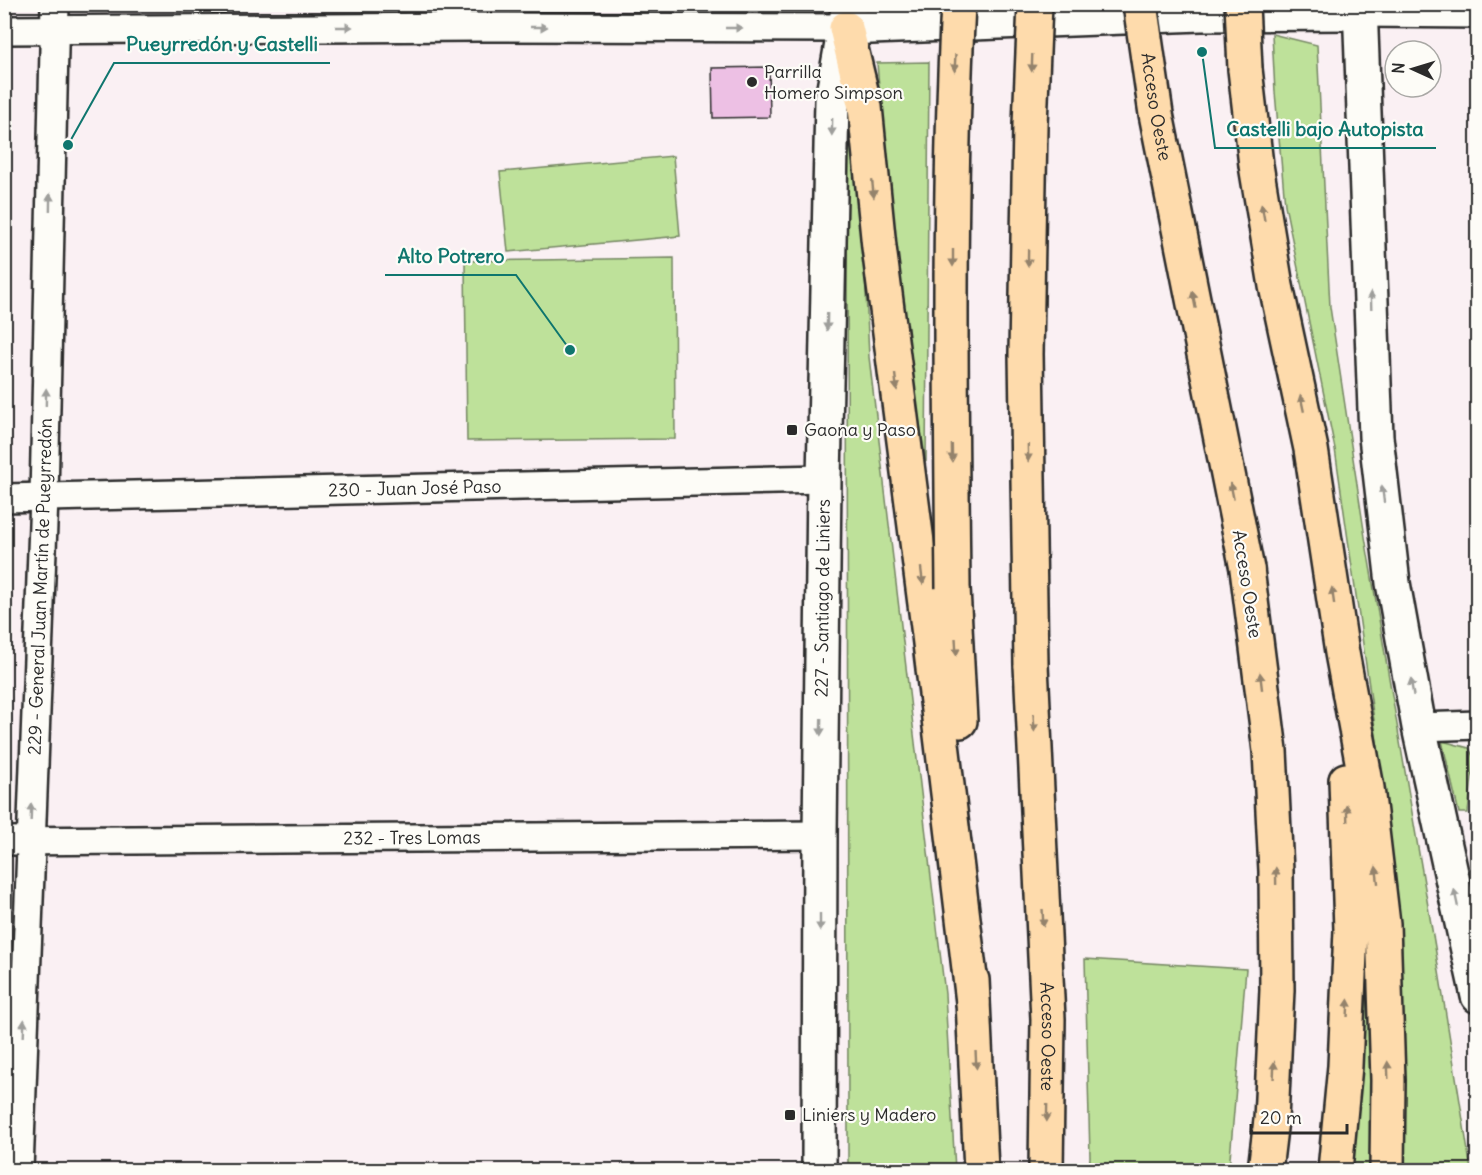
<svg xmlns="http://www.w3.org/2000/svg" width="1482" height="1175" font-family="Delius,sans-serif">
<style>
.green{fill:#bee19a;stroke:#748662;stroke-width:1.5}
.building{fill:#edc0e4;stroke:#2b2b2b;stroke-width:1.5}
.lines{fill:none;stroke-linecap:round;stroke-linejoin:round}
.minor-casing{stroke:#2b2b2b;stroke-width:32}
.tertiary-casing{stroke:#2b2b2b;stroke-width:38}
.secondary-casing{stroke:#2b2b2b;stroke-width:38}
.motorway-casing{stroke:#2b2b2b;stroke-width:38}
.minor{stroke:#fdfcf7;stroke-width:27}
.tertiary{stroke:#fdfcf7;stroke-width:33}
.secondary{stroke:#fdfcf7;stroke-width:33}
.motorway{stroke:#fedbac;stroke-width:33}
.motorway-bridge-casing{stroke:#2b2b2b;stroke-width:38;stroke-linecap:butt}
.motorway-bridge{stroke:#fedbac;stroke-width:33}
.oneway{fill:#9e9e9b}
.oneway2{fill:#94836c}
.poi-dot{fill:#2b2b2b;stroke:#fdfcf7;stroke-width:2}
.labels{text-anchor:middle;stroke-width:4.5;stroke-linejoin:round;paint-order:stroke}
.poi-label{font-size:18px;fill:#2b2b2b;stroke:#fdfcf7;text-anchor:start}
.street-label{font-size:18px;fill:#2b2b2b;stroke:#fdfcf7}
.leader{fill:none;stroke:#0f766e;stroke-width:2}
.callout-dot{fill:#0f766e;stroke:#fdfcf7;stroke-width:2}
.callout-label{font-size:20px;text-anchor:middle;font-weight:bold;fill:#0f766e;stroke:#fdfcf7;stroke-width:4.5;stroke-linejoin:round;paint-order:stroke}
</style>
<rect width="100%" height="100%" fill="#faf0f3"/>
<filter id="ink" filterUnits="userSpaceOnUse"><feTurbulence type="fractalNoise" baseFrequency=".0167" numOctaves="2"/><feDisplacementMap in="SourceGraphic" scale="12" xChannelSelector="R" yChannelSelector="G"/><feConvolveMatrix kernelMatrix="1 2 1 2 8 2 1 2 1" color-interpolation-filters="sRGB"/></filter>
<g filter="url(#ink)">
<!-- green -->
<path class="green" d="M1272,34L1317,45L1330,307L1365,537L1436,953L1471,1170H1401L1385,797L1335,449L1285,205L1275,92Z
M929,62L926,462L894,263L877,63Z
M847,117L858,120L869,357L945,994L955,1170H848Z
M673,156L680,236L508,252L500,172Z
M674,258L675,439L467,441L465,261Z
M1442,741L1469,748L1474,758L1468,813H1459Z
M1371,925L1377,1170H1350Z
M1085,959L1246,969L1229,1170H1089L1090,1157Z"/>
<!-- building -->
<path class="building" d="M769,67L770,117L713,118L712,68Z"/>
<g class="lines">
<!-- minor casing -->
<g class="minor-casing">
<g id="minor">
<path d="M1360,13L1478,14"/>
<path d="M4,30L478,27L846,28"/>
<path id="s1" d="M4,498L824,479"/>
<path d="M1419,727L1478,725"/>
<path id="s2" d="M4,841L820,835"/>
<path id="s3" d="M19,1170L44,497L55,4"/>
</g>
</g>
<!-- tertiary casing -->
<g class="tertiary-casing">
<path id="tertiary" d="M846,28L1201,14L1360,13"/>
</g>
<!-- secondary casing -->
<g class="secondary-casing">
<g id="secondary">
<path d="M1360,4L1376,437L1393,583L1419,727L1478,996"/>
<path id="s4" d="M819,1170L820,835L824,479L832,100L849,4"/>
</g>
</g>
<!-- motorway casing -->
<g class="motorway-casing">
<g id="motorway">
<path d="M846,28L865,107L879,247L929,635L973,1002"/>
<path d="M1245,69L1256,165L1276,286L1311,449L1342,653L1367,788L1383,924L1388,1080L1387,1170"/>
<path d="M1247,569L1270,751L1276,871L1277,990L1271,1120L1265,1170"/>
<path d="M953,588L960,721"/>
<path id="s5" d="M1031,665L1048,1019L1046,1170"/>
<path d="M972,980L981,1170"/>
<path d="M1335,1170L1345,1066L1351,930L1346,780"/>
</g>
</g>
<!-- minor -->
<use href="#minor" class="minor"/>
<!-- tertiary -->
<use href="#tertiary" class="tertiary"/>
<!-- secondary -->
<use href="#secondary" class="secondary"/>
<!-- motorway -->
<use href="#motorway" class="motorway"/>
<!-- motorway-bridge casing -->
<g class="motorway-bridge-casing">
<g id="motorway-bridge">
<path id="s6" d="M1140,4L1156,114L1247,569"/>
<path d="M1242,4L1245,69"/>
<path d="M953,588C951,394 948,199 958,4"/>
<path d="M1031,665L1026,354L1030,125L1035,4"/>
</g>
</g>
<!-- motorway-bridge -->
<use href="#motorway-bridge" class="motorway-bridge"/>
</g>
<!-- one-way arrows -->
<defs><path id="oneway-solid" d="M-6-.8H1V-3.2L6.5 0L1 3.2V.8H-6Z" transform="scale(1.5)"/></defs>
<g class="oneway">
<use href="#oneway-solid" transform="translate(344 27)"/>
<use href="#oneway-solid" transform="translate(539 27)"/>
<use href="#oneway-solid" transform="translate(734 28)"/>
<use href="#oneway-solid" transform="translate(832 127) rotate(91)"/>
<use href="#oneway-solid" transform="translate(50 202) rotate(-89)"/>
<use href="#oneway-solid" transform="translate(1371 300) rotate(-92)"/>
<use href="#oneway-solid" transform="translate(827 322) rotate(91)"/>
<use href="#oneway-solid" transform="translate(46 397) rotate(-89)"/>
<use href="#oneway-solid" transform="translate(1383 494) rotate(-97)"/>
<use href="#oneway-solid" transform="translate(1412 687) rotate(-100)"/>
<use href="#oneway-solid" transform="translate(821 727) rotate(91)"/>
<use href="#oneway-solid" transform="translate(31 812) rotate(-88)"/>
<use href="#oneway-solid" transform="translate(1456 898) rotate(-102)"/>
<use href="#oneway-solid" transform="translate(820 922) rotate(90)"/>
<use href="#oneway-solid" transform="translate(24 1028) rotate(-88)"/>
</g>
<g class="oneway2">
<use href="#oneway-solid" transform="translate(955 63) rotate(93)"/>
<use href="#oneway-solid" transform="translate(1032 63) rotate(92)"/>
<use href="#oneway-solid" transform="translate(873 189) rotate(84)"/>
<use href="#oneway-solid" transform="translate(1263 212) rotate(-100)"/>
<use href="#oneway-solid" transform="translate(953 258) rotate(90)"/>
<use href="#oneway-solid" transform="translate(1028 258) rotate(91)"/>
<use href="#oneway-solid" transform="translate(1194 300) rotate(-101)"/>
<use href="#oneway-solid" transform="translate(896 382) rotate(83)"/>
<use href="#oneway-solid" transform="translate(1302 403) rotate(-102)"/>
<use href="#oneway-solid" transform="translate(952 453) rotate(89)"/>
<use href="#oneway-solid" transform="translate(1028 453) rotate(89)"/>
<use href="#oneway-solid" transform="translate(1232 491) rotate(-101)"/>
<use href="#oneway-solid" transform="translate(922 576) rotate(83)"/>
<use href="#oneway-solid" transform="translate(1333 596) rotate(-98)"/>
<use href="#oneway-solid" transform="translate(956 647) rotate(87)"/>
<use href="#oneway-solid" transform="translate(1261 681) rotate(-97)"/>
<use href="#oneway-solid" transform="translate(1034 723) rotate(87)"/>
<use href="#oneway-solid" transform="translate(1347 813) rotate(-92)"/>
<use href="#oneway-solid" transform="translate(1377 875) rotate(-97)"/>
<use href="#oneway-solid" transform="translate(1276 876) rotate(-91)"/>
<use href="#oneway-solid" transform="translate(1043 918) rotate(87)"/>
<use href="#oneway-solid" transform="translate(1348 1008) rotate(-87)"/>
<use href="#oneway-solid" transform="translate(976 1060) rotate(87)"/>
<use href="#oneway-solid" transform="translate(1274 1070) rotate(-87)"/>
<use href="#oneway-solid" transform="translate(1388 1070) rotate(-92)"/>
<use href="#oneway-solid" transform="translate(1047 1113) rotate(91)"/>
</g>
</g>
<!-- markers -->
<g class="poi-dot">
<circle cx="752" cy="82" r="6"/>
<rect x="786" y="424" width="12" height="12" rx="3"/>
<rect x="784" y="1109" width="12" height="12" rx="3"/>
</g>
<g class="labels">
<!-- poi labels -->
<g class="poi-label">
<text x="764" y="78">Parrilla<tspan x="764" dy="21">Homero Simpson</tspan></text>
<text x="804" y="436">Gaona y Paso</text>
<text x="802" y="1121">Liniers y Madero</text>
</g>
<!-- street labels -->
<g class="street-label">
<text dy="6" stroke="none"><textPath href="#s6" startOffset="104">Acceso Oeste</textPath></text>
<text dy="6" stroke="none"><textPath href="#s1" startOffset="411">230 - Juan José Paso</textPath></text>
<text transform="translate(1247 584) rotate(81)" y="6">Acceso Oeste</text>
<text dy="6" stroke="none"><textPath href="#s3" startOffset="584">229 - General Juan Martín de Pueyrredón</textPath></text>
<text dy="6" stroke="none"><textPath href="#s4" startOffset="572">227 - Santiago de Liniers</textPath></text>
<text dy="6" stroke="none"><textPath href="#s2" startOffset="408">232 - Tres Lomas</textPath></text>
<text dy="6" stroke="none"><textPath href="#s5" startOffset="372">Acceso Oeste</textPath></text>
</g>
</g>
<!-- callouts -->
<path class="leader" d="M68 145L114 63H330M1202 52L1215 148H1436M570 350L516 275H385"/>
<g class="callout-dot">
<circle cx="68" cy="145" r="6"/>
<circle cx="1202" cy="52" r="6"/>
<circle cx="570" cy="350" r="6"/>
</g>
<g class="callout-label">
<text x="222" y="51">Pueyrredón y Castelli</text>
<text x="1325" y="136">Castelli bajo Autopista</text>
<text x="451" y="263">Alto Potrero</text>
</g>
<!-- margin -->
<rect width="1482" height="1175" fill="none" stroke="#fdfcf7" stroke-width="24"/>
<rect x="12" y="12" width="1458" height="1151" fill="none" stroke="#2b2b2b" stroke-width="2" filter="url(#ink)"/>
<!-- north arrow -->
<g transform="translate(1413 69) rotate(274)"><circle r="28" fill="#fdfcf7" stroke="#a9a8a5" stroke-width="1.5"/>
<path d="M0-4.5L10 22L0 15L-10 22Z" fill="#2b2b2b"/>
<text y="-9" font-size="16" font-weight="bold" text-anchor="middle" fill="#2b2b2b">N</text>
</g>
<!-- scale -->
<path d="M1251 1124v9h96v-9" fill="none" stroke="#2b2b2b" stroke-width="3"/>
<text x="1260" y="1124" font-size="18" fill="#2b2b2b" stroke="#fdfcf7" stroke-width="4.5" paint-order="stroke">20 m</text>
</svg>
